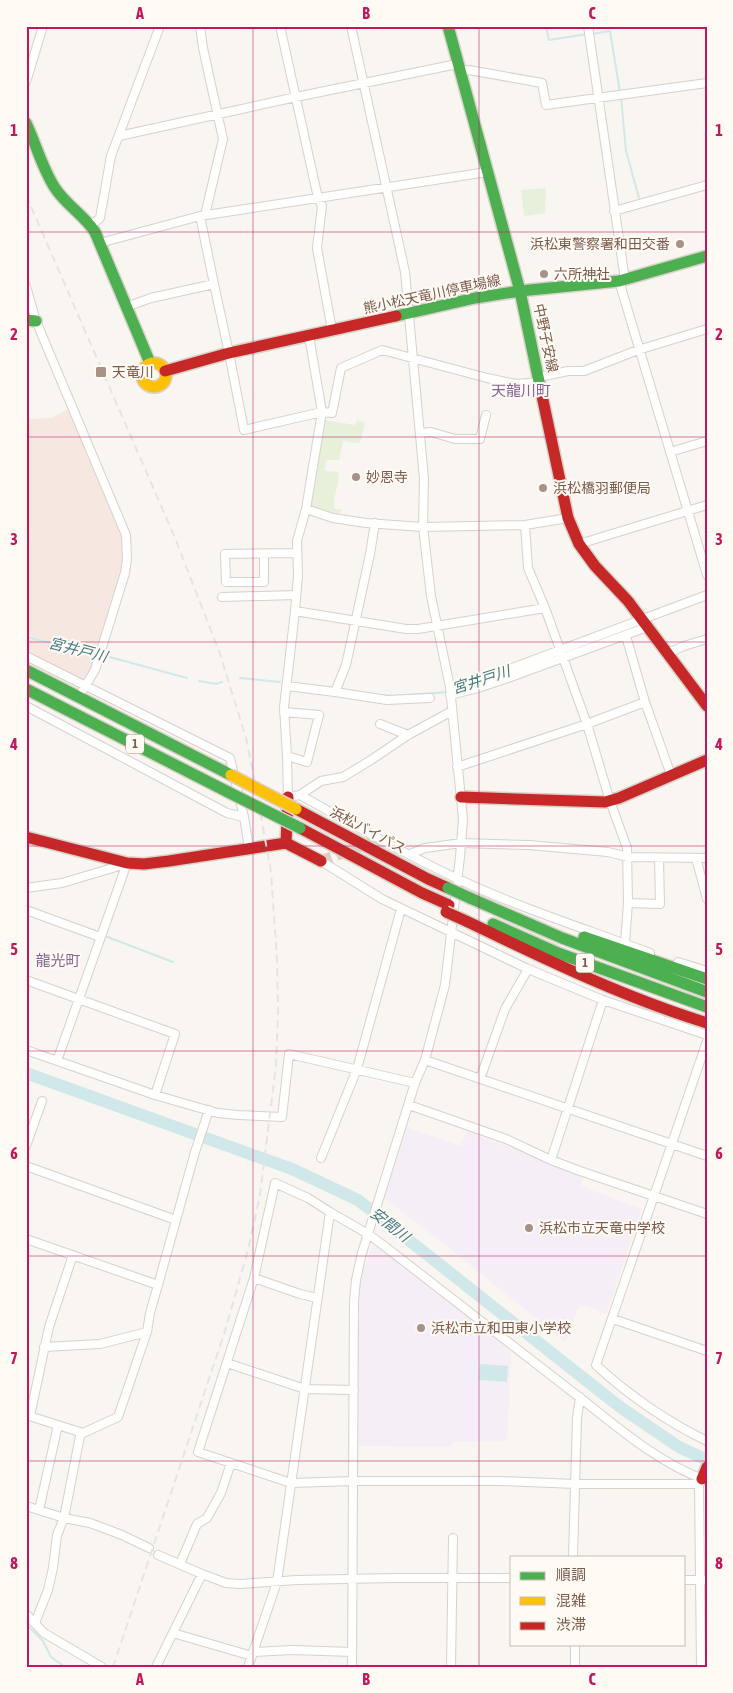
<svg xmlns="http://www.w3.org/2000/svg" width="733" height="1693" font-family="'Asap Condensed','Noto Sans JP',sans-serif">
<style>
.commercial{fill:#f6e8e1}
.education{fill:#f6eef6}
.green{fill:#e7f0db}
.water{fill:#d0e8ea}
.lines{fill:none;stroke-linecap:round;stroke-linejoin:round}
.stream{stroke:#d0e8ea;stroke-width:2}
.river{stroke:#d0e8ea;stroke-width:12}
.secondary-tunnel{stroke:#d9cfc7;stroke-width:11;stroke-dasharray:11 5.5;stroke-linecap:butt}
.street-casing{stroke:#d7d1cb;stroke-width:10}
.fast-casing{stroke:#d9d2cb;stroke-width:14}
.slow-casing{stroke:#d9d2cb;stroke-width:14}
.jam-casing{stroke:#d9d2cb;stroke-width:14}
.street{stroke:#fefefd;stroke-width:8}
.fast{stroke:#4caf50;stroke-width:11}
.slow{stroke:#ffc107;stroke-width:11}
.jam{stroke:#c62828;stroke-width:11}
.rail{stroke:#e6e3e7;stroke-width:2;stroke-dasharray:8 5;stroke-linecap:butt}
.fast-bridge-casing{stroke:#dad1cc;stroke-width:14;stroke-linecap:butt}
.slow-bridge-casing{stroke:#dad1cc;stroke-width:14;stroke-linecap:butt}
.jam-bridge-casing{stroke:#dad1cc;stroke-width:14;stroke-linecap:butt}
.fast-bridge{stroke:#4caf50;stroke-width:11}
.slow-bridge{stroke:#ffc107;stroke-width:11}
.jam-bridge{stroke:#c62828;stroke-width:11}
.grid{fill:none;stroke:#c2185b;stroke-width:1;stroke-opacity:0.55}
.poi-dot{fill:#a69286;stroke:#fffaf3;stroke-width:2}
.labels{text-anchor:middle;stroke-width:4;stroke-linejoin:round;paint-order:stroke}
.shield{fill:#fffaf3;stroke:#a28b7f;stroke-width:1}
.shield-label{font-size:12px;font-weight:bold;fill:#7a5c4d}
.poi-label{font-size:14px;fill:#7a5c4d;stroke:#fffaf3;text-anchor:start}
.street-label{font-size:14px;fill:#7a5c4d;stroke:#fffaf3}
.neighbourhood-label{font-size:15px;fill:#846695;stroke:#fffaf3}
.water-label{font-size:15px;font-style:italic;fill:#437c86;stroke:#fffaf3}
.neatline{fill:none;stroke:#c2185b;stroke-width:2}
.grid-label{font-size:16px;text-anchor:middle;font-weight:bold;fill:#c2185b}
</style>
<rect width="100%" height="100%" fill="#f9f5f0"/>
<!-- commercial -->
<path class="commercial" d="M68,409L81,436L122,535L124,553L123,568L90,675L87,680L80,682L26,653V419L52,418Z"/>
<!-- education -->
<path class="education" d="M406,1127L461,1146L467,1131L582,1176L581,1186L642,1209L606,1314L586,1306L578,1308L565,1342L448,1247L384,1198Z
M373,1242L376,1243L511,1349L507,1441L453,1442L451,1447L358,1446V1306L360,1283Z"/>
<!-- green -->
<path class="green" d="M546,188L545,213L524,216L521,190Z
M324,420L355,425L357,420L365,422L360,443L343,441L339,460H326L325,471L338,472C341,485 331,497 335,509H341L340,514L313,508L309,503Z"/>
<!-- water -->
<path class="water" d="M480,1364L508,1366L507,1382L479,1380Z"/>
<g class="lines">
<!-- stream -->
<path class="stream" d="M546,26L549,40L588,34
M592,34L610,31L620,92
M621,97L626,151L639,198
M26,637L98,654
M564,653L634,628
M102,655L187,678
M510,673L559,655
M240,678L280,682
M199,681L216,684L222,682
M375,695L394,696L448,692
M105,936L173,962
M26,1624L43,1641L51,1657L65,1667"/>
<!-- river -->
<path class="river" d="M26,1073L292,1169L358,1200L620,1407L679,1447L707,1460"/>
<!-- secondary-tunnel -->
<path class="secondary-tunnel" d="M321,861L381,839"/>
<!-- street casing -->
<g class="street-casing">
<path id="street" d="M200,26L203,48L223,139L205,215
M280,26L318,198L322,206L317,248L332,330
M351,26L405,272L424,479L423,527L431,596L450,687L463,819L460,857L445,985L425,1060L415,1083L362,1253L356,1280L354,1301L352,1667
M588,26L625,280
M459,72L469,70L542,83L546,105L707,83
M26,82L43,26
M119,136L296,97L457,64
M614,211L707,185
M200,216L487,172
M91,225L100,218L111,156L160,26
M100,243L200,216L214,284
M619,281L707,575
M26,286L36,321L126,535L127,559L125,573L95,670L83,690
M126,307L151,298L214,284L229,353L244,430L322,412L332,413L341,368L382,350L487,378L516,384L540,382
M309,336L322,412L306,509L297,541L298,576L295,611L284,707L287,756L288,797L300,795C352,824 404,854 458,879C520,908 586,929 650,953
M539,377L568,371H584L638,350L707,329
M420,433L431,432L455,439H480L486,415
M670,452L707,441
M306,509L333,518L366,523L423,527L525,525
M568,518L525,525L528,568L545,608L587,724L610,801L627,848L628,903L625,943
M579,544L707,505
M264,554V582H226L225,554L296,553
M222,597L296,595
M295,611L406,629H418L545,608
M626,636L645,702
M666,654L684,646L707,639
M26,656L230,758L244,817L249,848
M287,686L335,692L346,665L370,554L375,523
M450,687H456L483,679L707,595
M335,692L387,700L430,698
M450,695L478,688L508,678L647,627
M26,706L227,813L244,817
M284,712L319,715L307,762L287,756
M380,724L408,735
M457,767L587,724L645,702L671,775
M300,795L321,781L343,777L371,760L408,735L452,711
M410,854L425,848L461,843L529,845L608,852L628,857L707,858
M696,858L707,899
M321,861L382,899L528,969L603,1000L707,1035
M26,888L62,883L126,864
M628,903L660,904L659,858
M26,910L100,937
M678,962L707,971
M26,980L175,1034L155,1095
M707,1041L596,1365C627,1394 669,1423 707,1441
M26,1050L155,1095L193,1106L218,1113L238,1115L282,1117L289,1054L415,1083
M425,1060L707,1156
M57,1061L127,863
M480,1079L505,1009L528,969
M409,1105L506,1139L551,1160L580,1171L707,1214
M26,1146L42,1101
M321,1158L357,1069L401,909
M551,1160L603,1000
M26,1166L176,1220
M330,1212L308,1198L275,1183L254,1278L198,1452L291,1483L354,1481H500L576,1484H699
M26,1239L158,1285L195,1152L209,1110
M254,1278L300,1294L317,1298
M613,1319L707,1351
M44,1347L100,1344L147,1332
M227,1363L305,1389L354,1390
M26,1415L83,1433
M30,1416L49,1327L73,1255
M26,1506L64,1518L90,1523L122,1535L149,1548
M39,1510L58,1425
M158,1555L202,1574L226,1583L240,1584L297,1580L395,1578H512
M573,1557L577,1418L580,1397
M180,1564L197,1524L207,1518L221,1493L231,1463
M684,1580H707
M26,1614L44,1633L102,1667
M35,1623L48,1590L53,1568L57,1535L64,1518L80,1436L83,1433L118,1417L147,1332L150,1313L158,1285
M173,1633L252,1656
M575,1644V1667
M253,1652L292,1650L352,1652
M156,1667L202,1574
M248,1667L277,1582L330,1212L368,1234L383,1245C445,1293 507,1341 570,1390C612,1422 654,1461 705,1480
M451,1667L453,1538
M701,1667L699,1484L701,1482"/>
</g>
<!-- fast casing -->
<g class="fast-casing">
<path id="fast" d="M448,26L520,291L541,391
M26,123C36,144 42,168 55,188C66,205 84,215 95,232L150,363
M396,316L475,298L520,291L619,281L707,256
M26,320L36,321
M26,670L231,775
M26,689L230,793
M470,898L562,938L707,992
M493,924L558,953L707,1007
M584,937L707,979"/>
</g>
<!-- slow casing -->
<g class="slow-casing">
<path id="slow" d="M142 375a12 12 0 1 1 24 0a12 12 0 1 1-24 0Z"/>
</g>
<!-- jam casing -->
<g class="jam-casing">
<path id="jam" d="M165,371L229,353L396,316
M541,391L568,518L579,544L595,566L628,601L707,706
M461,797L605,802L619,798L707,760
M296,809L428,879L448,888
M300,828L422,893L449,905
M26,837L127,863L144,864L169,861L286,843L321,861
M286,843L288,797
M466,921C545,959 623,997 707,1023
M702,1479L707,1467"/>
</g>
<!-- street -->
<use href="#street" class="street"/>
<!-- fast -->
<use href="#fast" class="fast"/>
<!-- slow -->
<use href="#slow" class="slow"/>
<!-- jam -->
<use href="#jam" class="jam"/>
<!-- rail -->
<path class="rail" d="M26,195L175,538L219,651L246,738L253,772L271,872L277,959L278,1012L276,1065L260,1195L248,1250L225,1331L113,1667"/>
<!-- fast-bridge casing -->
<g class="fast-bridge-casing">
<path id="fast-bridge" d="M230,793L300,828
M448,888L470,898"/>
</g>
<!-- slow-bridge casing -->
<g class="slow-bridge-casing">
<path id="slow-bridge" d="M231,775L296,809"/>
</g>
<!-- jam-bridge casing -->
<g class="jam-bridge-casing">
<path id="jam-bridge" d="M446,912L466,921"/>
</g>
<!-- fast-bridge -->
<use href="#fast-bridge" class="fast-bridge"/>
<!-- slow-bridge -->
<use href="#slow-bridge" class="slow-bridge"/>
<!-- jam-bridge -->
<use href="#jam-bridge" class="jam-bridge"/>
</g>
<!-- grid -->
<path class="grid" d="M253,26V1667M479,26V1667M26,232H707M26,437H707M26,642H707M26,846H707M26,1051H707M26,1256H707M26,1461H707"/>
<!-- markers -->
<g class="poi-dot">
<circle cx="680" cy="244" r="5"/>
<circle cx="544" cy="274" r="5"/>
<rect x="95" y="366" width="12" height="12" rx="2.5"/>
<circle cx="356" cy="477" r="5"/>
<circle cx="543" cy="488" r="5"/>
<circle cx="529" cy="1228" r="5"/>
<circle cx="421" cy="1328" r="5"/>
</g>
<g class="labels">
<!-- shield labels -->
<g class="shield">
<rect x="126" y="734.5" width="18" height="19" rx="4"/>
<rect x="576" y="953.5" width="18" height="19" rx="4"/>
</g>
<g class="shield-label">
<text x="135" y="748">1</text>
<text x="585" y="967">1</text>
</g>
<!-- poi labels -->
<g class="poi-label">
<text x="670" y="249" text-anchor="end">浜松東警察署和田交番</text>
<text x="554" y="279">六所神社</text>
<text x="112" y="377">天竜川</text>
<text x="366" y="482">妙恩寺</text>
<text x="553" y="493">浜松橋羽郵便局</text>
<text x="539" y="1233">浜松市立天竜中学校</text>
<text x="431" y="1333">浜松市立和田東小学校</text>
</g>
<!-- street labels -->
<g class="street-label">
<text transform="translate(432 294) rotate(-12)" y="5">熊小松天竜川停車場線</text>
<text transform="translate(546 338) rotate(78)" y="5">中野子安線</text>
<text transform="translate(368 830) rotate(28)" y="5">浜松バイパス</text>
</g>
<!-- neighbourhood labels -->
<g class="neighbourhood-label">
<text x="521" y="396">天龍川町</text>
<text x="58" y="966">龍光町</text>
</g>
<!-- water labels -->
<g class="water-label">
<text transform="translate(78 650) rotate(14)" y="5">宮井戸川</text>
<text transform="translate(481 680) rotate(-18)" y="5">宮井戸川</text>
<text transform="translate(390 1225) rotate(38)" y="5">安間川</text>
</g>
</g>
<!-- border -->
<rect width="733" height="1693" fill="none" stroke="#fffaf3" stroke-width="55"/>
<!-- legend -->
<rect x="510" y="1556" width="175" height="90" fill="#fffaf3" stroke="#cabbb1"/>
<rect x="520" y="1572" width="25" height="8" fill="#4caf50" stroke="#cabbb1"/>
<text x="556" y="1580" font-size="15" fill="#7a5c4d">順調</text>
<rect x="520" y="1597" width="25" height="8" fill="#ffc107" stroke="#cabbb1"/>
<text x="556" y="1606" font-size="15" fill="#7a5c4d">混雑</text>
<rect x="520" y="1622" width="25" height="8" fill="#c62828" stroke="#cabbb1"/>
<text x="556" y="1630" font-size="15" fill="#7a5c4d">渋滞</text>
<rect x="28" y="28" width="678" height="1638" class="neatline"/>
<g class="grid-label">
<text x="140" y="19">A</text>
<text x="366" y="19">B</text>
<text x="592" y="19">C</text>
<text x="14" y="136">1</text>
<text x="719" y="136">1</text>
<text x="14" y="340">2</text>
<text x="719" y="340">2</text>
<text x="14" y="545">3</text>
<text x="719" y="545">3</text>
<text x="14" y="750">4</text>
<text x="719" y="750">4</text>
<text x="14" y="955">5</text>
<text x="719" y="955">5</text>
<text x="14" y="1159">6</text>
<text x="719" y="1159">6</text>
<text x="14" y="1364">7</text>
<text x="719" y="1364">7</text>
<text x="14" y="1569">8</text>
<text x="719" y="1569">8</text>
<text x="140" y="1685">A</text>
<text x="366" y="1685">B</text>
<text x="592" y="1685">C</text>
</g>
</svg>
